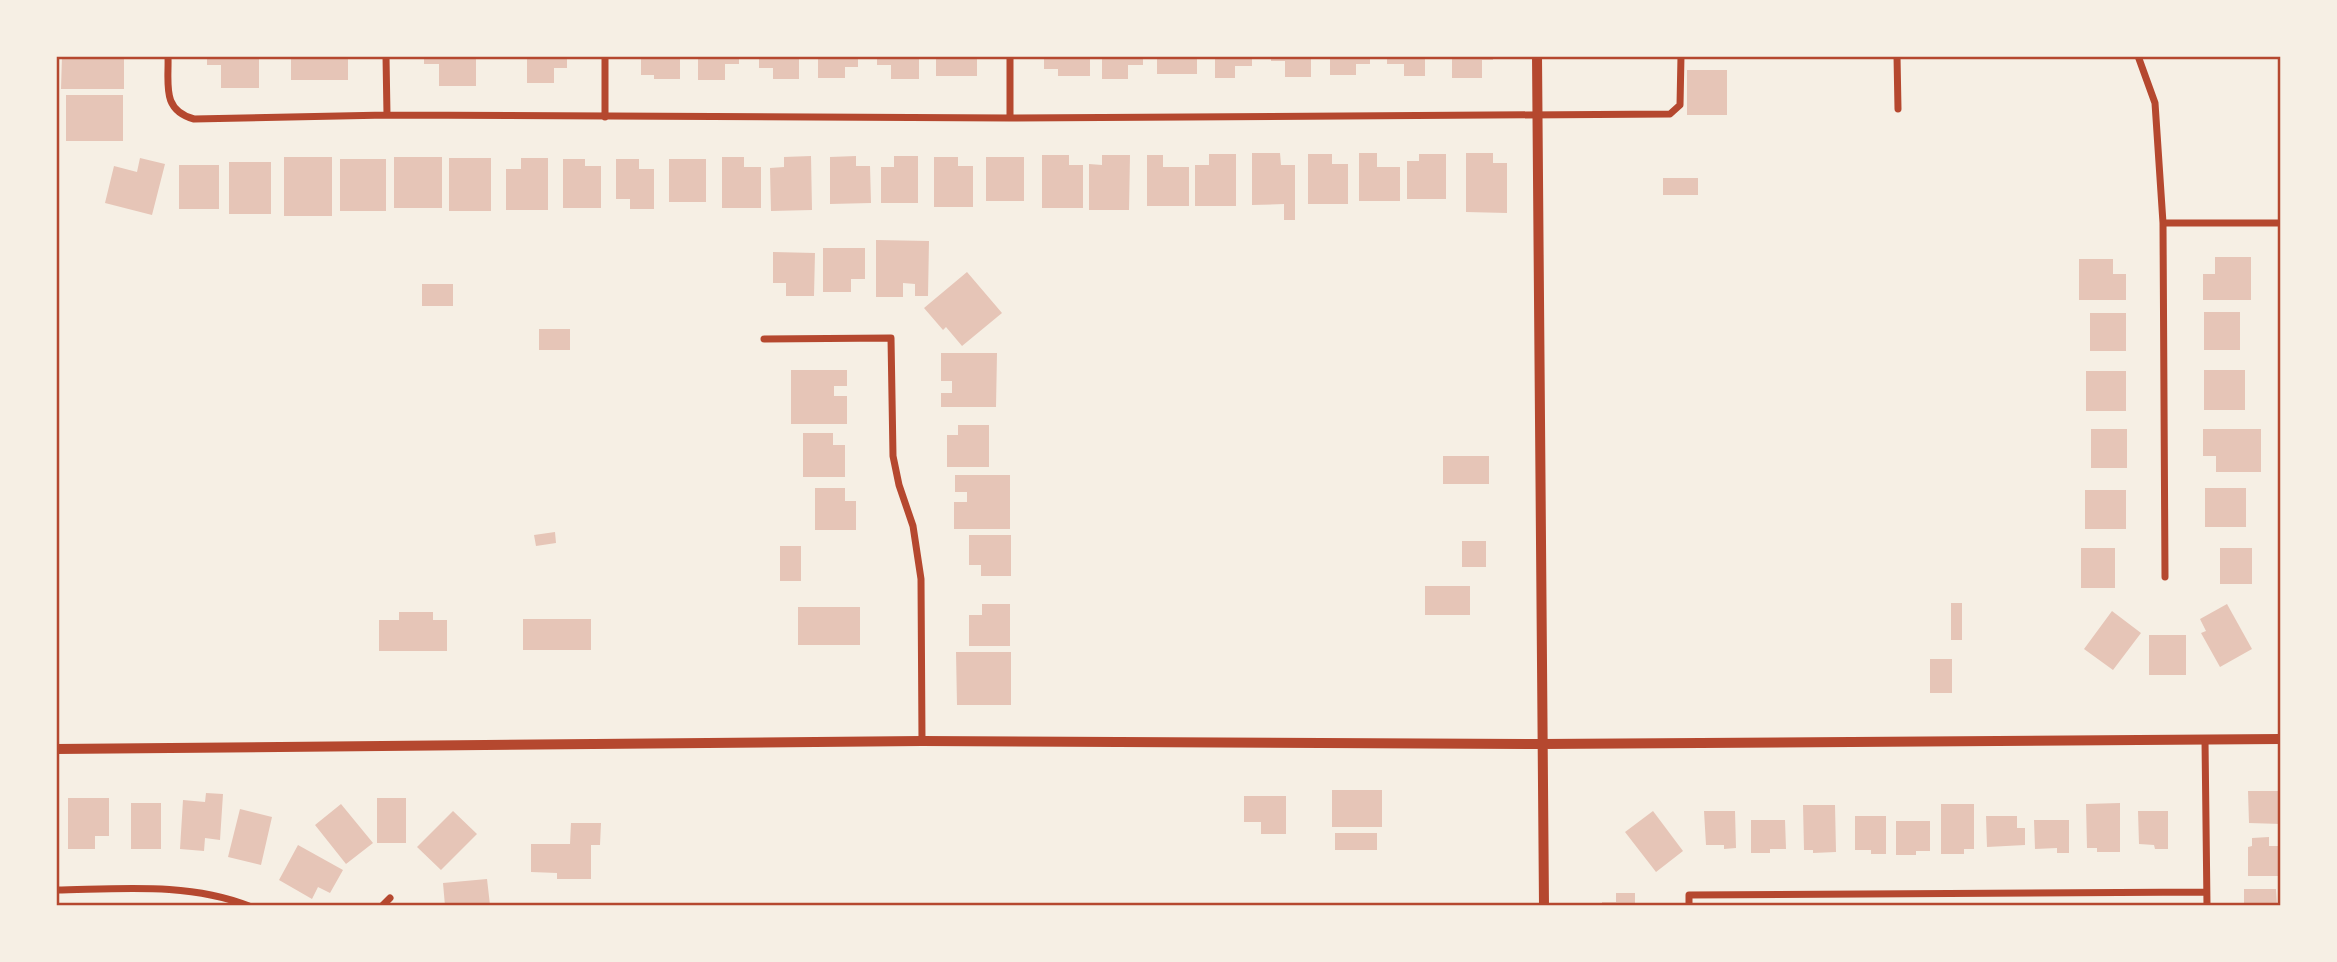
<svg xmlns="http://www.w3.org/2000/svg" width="2337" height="962" font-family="Lato,sans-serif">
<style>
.building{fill:#e6c5b7}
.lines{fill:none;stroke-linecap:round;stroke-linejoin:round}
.minor{stroke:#b5482f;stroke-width:7}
.tertiary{stroke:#b5482f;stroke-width:10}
.neatline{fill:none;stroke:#b5482f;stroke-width:2.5}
</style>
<rect width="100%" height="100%" fill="#f6efe4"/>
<!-- building -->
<path class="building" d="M62,56H124V89H61Z
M207,56H259V88H221V65H207Z
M291,56H348V80H291Z
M424,56H476V86H439V64H424Z
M527,56H567V68H554V83H527Z
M641,56H680V79H654V75H641Z
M698,56H739V64H725V80H698Z
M759,56H799V79H773V68H759Z
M818,56H858V67H845V78H818Z
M877,56H919V79H891V65H877Z
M936,56H977V76H936Z
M1044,56H1090V76H1058V69H1044Z
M1102,56H1143V65H1128V79H1102Z
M1157,56H1197V74H1157Z
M1215,56H1252V66H1235V78H1215Z
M1271,56H1311V77H1285V61H1271Z
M1330,56H1370V64H1356V75H1330Z
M1387,56H1425V76H1404V64H1387Z
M1452,56H1493V60H1482V78H1452Z
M1687,70H1727V115H1687Z
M66,95H123V141H66Z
M1252,153H1280L1281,165H1295V220H1284V204L1252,205Z
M1359,153H1377V167H1400V201H1359Z
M1466,153H1493V163H1507V213L1466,212Z
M1209,154H1236V206H1195V165H1209Z
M1308,154H1332V164H1348V204H1308Z
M1419,154H1446V199H1407V161H1419Z
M1042,155H1069V165H1083V208H1042Z
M1102,155H1130L1129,210H1089V164L1102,165Z
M1147,155H1163V167H1189V206H1147Z
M811,156L812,210L771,211L770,168L784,167V157Z
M856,156V166H870L871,203L830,204V157Z
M894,156H918V203H881V167H894Z
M284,157H332V216H284Z
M394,157H442V208H394Z
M722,157H744V167H761V208H722Z
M934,157H958V166H973V207H934Z
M986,157H1024V201H986Z
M140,158L165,164L152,215L105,203L114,166L137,172Z
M449,158H491V211H449Z
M521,158H548V210H506V169H521Z
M340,159H386V211H340Z
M563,159H585V166H601V208H563Z
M616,159H639V169H654V209H630V199H616Z
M669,159H706V202H669Z
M229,162H271V214H229Z
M179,165H219V209H179Z
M1663,178H1698V195H1663Z
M876,240L929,241L928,296H915V284L903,283V297H876Z
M823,248H865V279H851V292H823Z
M773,252L815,253L814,296H786V283H773Z
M2215,257H2251V300H2203V274H2215Z
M2079,259H2113V274H2126V300H2079Z
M967,272L1002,313L962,346L946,327L943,330L924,308Z
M422,284H453V306H422Z
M2204,312H2240V350H2204Z
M2090,313H2126V351H2090Z
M539,329H570V350H539Z
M941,353H997L996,407H941V393H952V381H941Z
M791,370H847V386H834V396H847V424H791Z
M2204,370H2245V410H2204Z
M2086,371H2126V411H2086Z
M958,425H989V467H947V435H958Z
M2091,429H2127V468H2091Z
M2203,429H2261V472H2216V456H2203Z
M803,433H833V445H845V477H803Z
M1443,456H1489V484H1443Z
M955,475H1010V529H954V502H967V492H955Z
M815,488H845V501H856V530H815Z
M2205,488H2246V527H2205Z
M2085,490H2126V529H2085Z
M555,532L556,543L536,546L534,535Z
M969,535H1011V576H981V565H969Z
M1462,541H1486V567H1462Z
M780,546H801V581H780Z
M2081,548H2115V588H2081Z
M2220,548H2252V584H2220Z
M1425,586H1470V615H1425Z
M1951,603H1962V640H1951Z
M982,604H1010V646H969V615H982Z
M2227,604L2252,649L2220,667L2201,633L2206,631L2200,619Z
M798,607H860V645H798Z
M2112,611L2141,633L2113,670L2084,649Z
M399,612H433V620H447V651H379V620H399Z
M523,619H591V650H523Z
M2149,635H2186V675H2149Z
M956,652H1011V705H957Z
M1930,659H1952V693H1930Z
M1332,790H1382V827H1332Z
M2248,791H2281V824L2249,823Z
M206,793L223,794L220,840L205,838L204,851L180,849L183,800L205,802Z
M1244,796H1286V834H1261V822H1244Z
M68,798H109V836H95V849H68Z
M377,798H406V843H377Z
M131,803H161V849H131Z
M2120,803V852H2097V848H2087L2086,804Z
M341,804L373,843L346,864L315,825Z
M1941,804H1974V849H1964V854H1941Z
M1803,805H1835L1836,852L1813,853V850H1804Z
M240,809L272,817L261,865L228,857Z
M453,811L477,834L441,870L417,847Z
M1653,811L1683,851L1656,872L1625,832Z
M1704,811H1735L1736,848L1724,849V845H1706Z
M2138,811H2168V849H2155L2154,845L2139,844Z
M1855,816H1886V854H1871V850H1855Z
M1986,816H2017V828H2025V845L1987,847Z
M1751,820H1785L1786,849H1770V853H1751Z
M2034,820H2069V853H2057V848L2035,849Z
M1896,821H1930V851H1916V855H1896Z
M571,823H601L600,845H591V879H557V873L531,872V844H570Z
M1335,833H1377V850H1335Z
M2269,837V846H2281V876H2248V847L2252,846V838Z
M298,845L343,870L330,893L318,887L312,899L279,880Z
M487,879L490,905L445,906L443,883Z
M2244,889H2276L2277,906H2244Z
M1616,893H1635V906H1602V902H1616Z"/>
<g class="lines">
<!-- minor -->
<path class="minor" d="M168,56C169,84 161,110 194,119L387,115L1010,118L1670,114L1680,105L1681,56
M386,56L387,115
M605,56V117
M1897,56L1898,109
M2138,56L2155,103L2163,223L2165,577
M1010,118V56
M2163,223H2281
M764,339L891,338L893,456L899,485L913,526L921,579L922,741
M2205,740L2207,906
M56,890C120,889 188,882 249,906
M382,906L390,898
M1689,906V895L2206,892"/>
<!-- tertiary -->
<path class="tertiary" d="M1537,56L1544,906
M56,749L922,741L1541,744L2281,739"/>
</g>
<!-- border -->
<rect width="2337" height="962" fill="none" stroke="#f6efe4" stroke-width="116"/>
<rect x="58" y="58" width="2221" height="846" class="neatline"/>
</svg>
